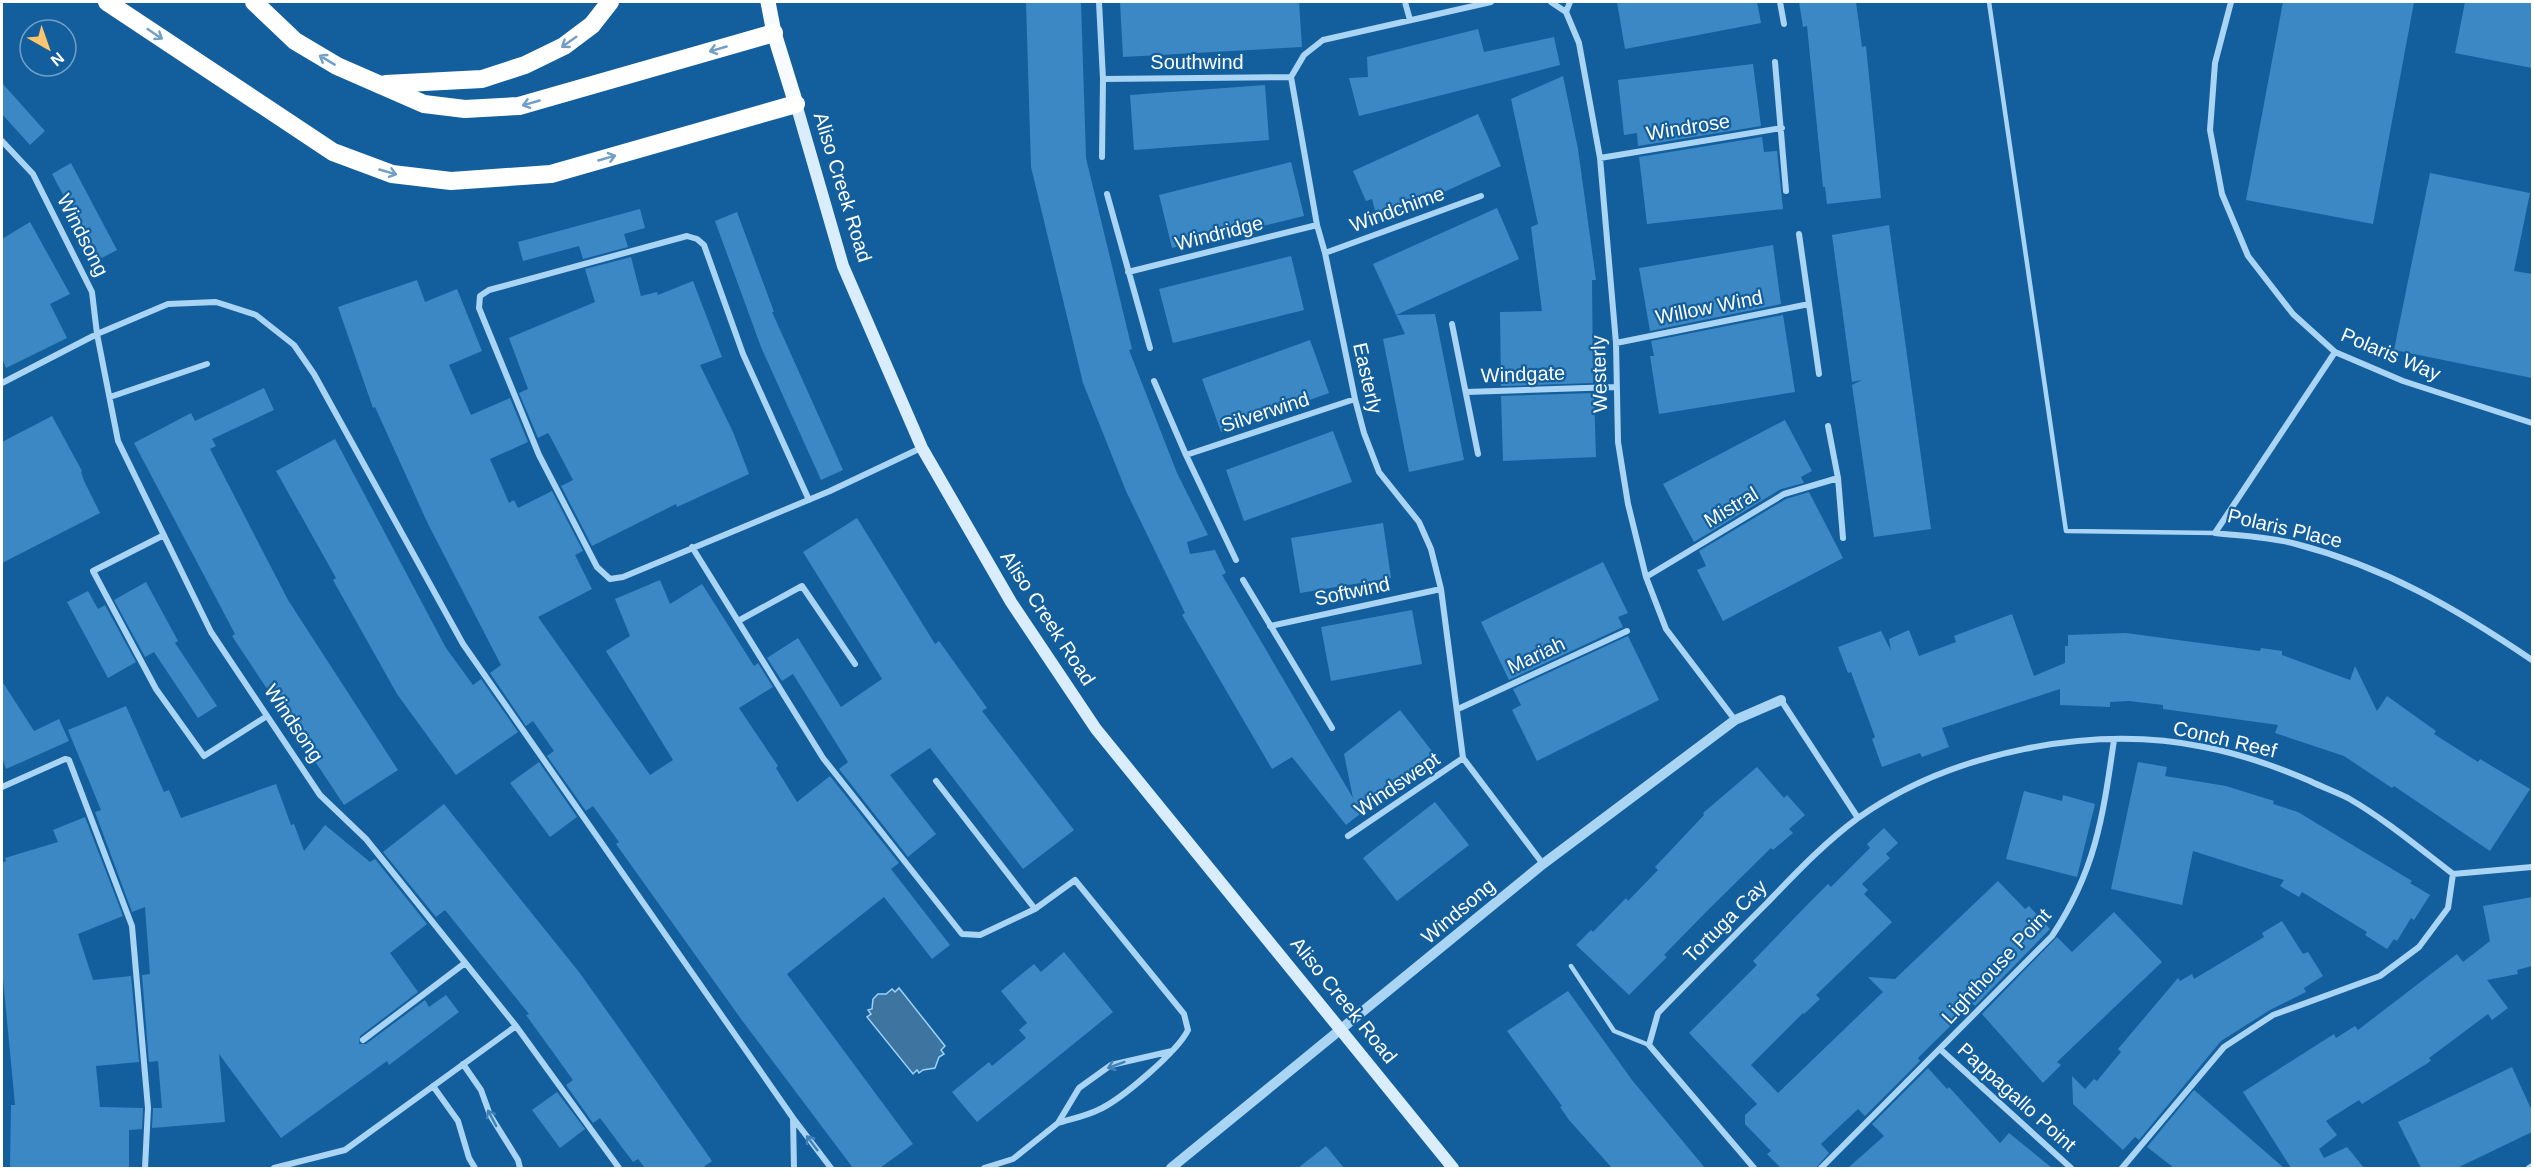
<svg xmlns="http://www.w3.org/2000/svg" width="2534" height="1170" font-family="Helvetica,sans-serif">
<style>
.water{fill:#3e74a0;stroke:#9cd1f7;stroke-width:1.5}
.building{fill:#3c88c5}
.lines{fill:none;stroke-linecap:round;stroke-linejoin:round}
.service{stroke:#a9d4f4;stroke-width:4.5}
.minor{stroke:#a9d4f4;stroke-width:6}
.tertiary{stroke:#a9d4f4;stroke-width:10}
.secondary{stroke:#daedfd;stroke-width:12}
.primary{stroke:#f7fbff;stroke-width:15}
.motorway{stroke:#fff;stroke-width:18}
.oneway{stroke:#719fc5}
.oneway2{stroke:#4082b8}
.labels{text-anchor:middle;stroke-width:4.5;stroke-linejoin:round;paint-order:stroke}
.street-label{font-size:20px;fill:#fff;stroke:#135f9e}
</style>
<rect width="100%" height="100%" fill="#135f9e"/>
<!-- water -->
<path class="water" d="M899,988L945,1046L941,1050L944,1054L939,1057L935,1068L923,1070L919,1073L917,1070L913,1074L867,1017L871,1014L868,1010L872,1009L873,999L878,994H886L892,989L895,992Z"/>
<!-- building -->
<path class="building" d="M1026,2H1081L1086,158L1132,349L1129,350L1177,473L1208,535L1187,542L1190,554L1215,550L1226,573L1222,575L1353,798L1344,754L1400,710L1435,755L1346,825L1292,757L1272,769L1182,615L1185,613L1126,491L1083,383L1031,167Z
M1120,2H1299L1302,47L1123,57Z
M1617,2H1757L1761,23L1625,49Z
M1799,2H1856L1862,47L1866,46L1881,198L1827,204L1825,187H1823L1807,26L1803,27Z
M2283,2H2414L2373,224L2246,200Z
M2465,2H2532V68L2455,53Z
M1478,29L1484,52L1554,37L1560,65L1359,116L1349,78L1368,77L1367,57Z
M1753,64L1761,126L1638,146L1637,133L1624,135L1618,80Z
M1563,76L1578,149L1596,280H1592L1593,383L1501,386L1500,312L1542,311L1531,227L1538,224L1511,99Z
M2,83L45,131L30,145L2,114Z
M1265,85L1269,140L1134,150L1130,95Z
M1478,114L1501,166L1378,222L1372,199L1366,201L1353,171Z
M1762,137L1764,152L1777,151L1783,209L1647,224L1639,157Z
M1291,162L1304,216L1172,248L1159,195Z
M71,163L117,250L98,260L52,174Z
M2430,173L2530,193L2514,271L2532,274V378L2394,350Z
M1497,208L1519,259L1396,315L1435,314L1464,460L1409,472L1383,339L1405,334L1373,264Z
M640,209L645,228L624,234L628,247L583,259L579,246L523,261L518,242Z
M737,212L774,312H772L843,470L821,480L761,347L715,221Z
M30,222L70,294L50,304L67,338L6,368L2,358V239Z
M1889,225L1931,529L1874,537L1852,385L1862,380L1852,382L1832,235Z
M1773,245L1781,304L1650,331L1639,268Z
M1291,256L1304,310L1173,343L1159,289Z
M631,257L641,296L657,292L658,295L693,281L722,357L700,365L733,432L749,474L677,507L676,504L592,546L561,486L573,480L550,436L548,433L538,438L519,393L528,389L509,338L595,302L585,269Z
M417,280L425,302L457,289L482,351L449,365L471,415L510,398L528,442L490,459L509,503L514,500L518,508L552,491L583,551L575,555L592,589L538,617L650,775L673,760L606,651L630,636L615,599L660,580L670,604L702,584L754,666L758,663L773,687L739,708L778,766L776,768L797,802L830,776L899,863L891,869L950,945L932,959L884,897L787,974L913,1144L880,1168H853L741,1019L616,844L619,842L593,806L586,811L547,756L554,751L533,721L526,726L490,673L501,665L428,524L375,407L373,408L338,307Z
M1783,315L1795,392L1659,414L1650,356H1654L1651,341Z
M1310,340L1329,393L1221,432L1202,379Z
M264,388L274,410L212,439L216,446L210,449L288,600L398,770L344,805L232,636L235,634L134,443L191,413L195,421Z
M1594,393L1596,457L1503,461L1501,396Z
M52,416L82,471L81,472L84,481L100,513L2,563V442Z
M1785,420L1812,471L1801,477L1804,483L1781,489L1694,542L1663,484Z
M1333,431L1352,482L1244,521L1226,470Z
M335,439L446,648L473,685L481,679L518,732L456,775L397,694L333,580L336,578L276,471Z
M1809,492L1843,558L1723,621L1697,570L1706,566L1699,551L1786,499Z
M857,518L935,644L939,641L987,708L982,711L1074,830L1023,869L930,748L890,775L936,834L908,857L839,769L848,762L793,674L782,681L767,658L798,638L841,707L882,679L803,552Z
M1383,523L1391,578L1300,593L1291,538Z
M1603,562L1628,613L1618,617L1623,627L1509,680L1481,622Z
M146,582L178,641L175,643L217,706L198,718L154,652L145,657L114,600Z
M88,591L98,609L105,605L136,662L108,678L67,602Z
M1412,610L1422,664L1331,681L1321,627Z
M2012,614L2034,676L2065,663V646H2068V635L2126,633L2260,651L2261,648L2282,651V655L2350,680L2355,666L2377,711L2387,696L2436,731L2434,734L2478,762L2480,759L2530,789L2490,851L2394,786L2392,788L2344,756L2275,733L2278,725L2163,709V705L2129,701L2110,702V707L2060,705V689L1942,728L1949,747L1922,757L1920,753L1882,767L1872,739L1875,737L1851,672L1848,673L1838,647L1881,631L1891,651L1889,639L1909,630L1919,656L1956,642L1954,636Z
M1628,636L1659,700L1537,761L1512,710L1521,705L1513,689Z
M2,681L34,731L59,719L69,741L6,769L2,757Z
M126,706L164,792L169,790L181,818L276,784L291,825L294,824L304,851L325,825L370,862L375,859L427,924L390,953L418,992L360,1036L359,1044H366L425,1000L429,1007L446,995L459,1012L389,1065L387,1061L281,1138L219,1054L225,1122L152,1128L153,1108H162L158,1061L149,1062L142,975L150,974L145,907L132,912L95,812L101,810L68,730Z
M539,762L577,817L550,837L510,783Z
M2138,762L2167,767L2165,776L2226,786L2274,801L2273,804L2298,812L2412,881L2410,883L2430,895L2414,920L2411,918L2397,941L2394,939L2387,949L2365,935L2367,932L2302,892L2299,897L2280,886L2284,880L2193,851L2182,905L2111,889Z
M1757,767L1784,798L1787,795L1805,815L1789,829L1793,833L1773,850L1771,848L1707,911L1664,955L1667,957L1629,995L1576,945L1591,930L1593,932L1626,898L1628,901L1658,870L1655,867L1704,815L1703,813Z
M2024,791L2062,801L2063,795L2095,804L2077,877L2006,859Z
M1435,802L1469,845L1397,901L1363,858Z
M444,804L579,972L619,1028L712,1161L702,1168H645L638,1159L633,1162L600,1118L593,1123L566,1085L573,1080L526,1015L529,1014L445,910L436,917L383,852Z
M85,817L123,916L78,934L93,980L131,976L139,1062L96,1066L100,1107L143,1108L142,1129L129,1130V1168H12L10,1166L11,1105H15L2,968V863L6,861L5,858L58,842L53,830Z
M1884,828L1898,843L1886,854L1890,858L1862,884L1868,890L1864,894L1892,922L1816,995L1820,999L1804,1014L1803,1013L1751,1065L1778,1093L1883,992L1868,977L1895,979L1998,881L2025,909L2029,906L2050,929L1975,1006L1973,1004L1933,1043L1918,1058L1920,1061L1865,1116L1858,1109L1821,1144L1829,1153L1816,1168H1781L1767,1154L1771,1151L1745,1124V1115L1757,1104L1689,1033L1757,965L1753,961L1807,905L1828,884L1831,887L1870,848L1867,844Z
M2532,897V966L2517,970L2518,974L2487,980L2508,1008L2492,1020L2488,1014L2429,1058L2431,1061L2362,1104L2359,1100L2326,1121L2337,1135L2319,1149L2324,1158L2347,1147L2364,1168H2291L2243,1092L2334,1034L2336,1038L2355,1026L2358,1030L2457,954L2463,962L2490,941L2483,906Z
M2114,912L2162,962L2057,1062L2061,1065L2043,1083L1982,1014L2057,937L2072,952Z
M2282,921L2303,954L2308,952L2323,976L2304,988L2306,992L2270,1010L2221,1041L2139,1140L2135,1137L2123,1150L2073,1104L2072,1076L2085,1089L2094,1079L2097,1081L2121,1052L2118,1049L2178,978L2180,981L2192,974L2194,979L2264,937L2262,933Z
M1064,952L1113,1012L977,1122L952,1092L989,1062L992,1066L1026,1038L1019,1030L1027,1023L1001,991L1034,964L1041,972Z
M1568,991L1632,1080L1705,1168H1612L1569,1120L1560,1107L1562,1106L1507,1031Z
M2512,1067L2532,1111V1132L2457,1168H2421L2398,1122Z
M1928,1068L1947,1089L1949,1087L2000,1143L2009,1133L2052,1168H1848L1884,1136L1872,1124Z
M2194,1090L2284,1168H2174L2147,1147Z
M557,1092L585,1129L560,1148L532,1110Z
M1326,1146L1344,1168H1298Z"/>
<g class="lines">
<!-- service -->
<path class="service" d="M1989,2L2066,531L2215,533
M1571,966L1614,1031L1649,1045"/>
<!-- minor -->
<path class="minor" d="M1099,2L1103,79L1102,157
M1405,2L1410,20
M1491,2L1323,40L1304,55L1291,77L1317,225L1325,253L1355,399L1364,433L1379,472L1419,522L1431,549L1441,589L1463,758L1543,864
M1551,2L1566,12
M1570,2L1566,12L1579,43L1600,158L1616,343L1618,442L1628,504L1646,577L1666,629L1735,720
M1780,2L1784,24
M2231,2L2215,63L2210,130L2222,194L2248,256L2293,314L2335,352L2403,381L2532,423
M1775,62L1786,191
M1103,79L1291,77
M2,141L33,174L92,292L97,334L118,441L211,632L320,795L366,839L516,1026L345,1150L274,1168
M1600,158L1782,128
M1107,194L1150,348
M1799,234L1819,374
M1325,253L1481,196
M1128,272L1317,225
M1452,324L1478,454
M1616,343L1809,304
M2335,352L2215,533C2242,536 2271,537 2296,544C2385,567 2457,609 2532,660
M1154,381L1186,455L1236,560
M2,383L97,334L168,304L216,302L256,315L294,345L314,374L463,644L793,1118L831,1168
M1466,392L1617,387
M110,397L207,364
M1828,426L1838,478L1843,538
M1186,455L1355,399
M809,500L743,354L704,245L697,239L687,236L489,290L480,296L479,308L539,455L597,567L610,579L623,577L830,491L921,448
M164,535L93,571L156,689L204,756L267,716
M692,547L823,758L962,934L980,935L1035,909L1075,880L1184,1014L1188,1030C1178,1051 1121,1100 1098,1110C1086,1116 1071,1119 1058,1123
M1646,577L1784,494L1838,478
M1243,580L1332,728
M738,621L802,586L855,664
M1270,626L1441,589
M1781,700L1858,818
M1458,709L1627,631
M936,781L1035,909
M2,787L65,759L69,760L132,926L148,1108L145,1168
M1348,836L1463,758
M516,1026L619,1168
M363,1040L465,963
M1940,1049L2071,1168
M463,1064L481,1090L490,1115L518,1160L520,1168
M433,1086L458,1121L469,1158L475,1168
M793,1118L794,1168
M984,1168L1013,1159L1058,1123L1079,1088L1111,1065L1172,1051
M1754,1168L1649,1045L1658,1013C1694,976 1730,940 1766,904C1795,874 1824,843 1858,818C1951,752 2092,724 2204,747C2241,754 2275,766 2310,781C2322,787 2336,792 2348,798C2386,820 2419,848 2453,874L2532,867
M1821,1168L2052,936C2096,870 2103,816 2114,740
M2122,1168L2224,1047L2273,1015L2380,976L2419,947L2448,908L2453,874
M2529,1168L2532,1166"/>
<!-- tertiary -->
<path class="tertiary" d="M1171,1168L1543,864L1735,720L1781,700"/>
<!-- secondary -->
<path class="secondary" d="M796,104L843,266L922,448L1011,602L1096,729L1453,1168"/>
<!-- primary -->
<path class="primary" d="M768,2L774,33L796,104"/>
<!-- motorway -->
<path class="motorway" d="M107,2L333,152L392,174L451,181L551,174L796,104
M254,2L295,41L337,66L424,104L465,109L519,106L774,33
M386,84L482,79L525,65L564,46L592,25L610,2"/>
</g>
<!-- one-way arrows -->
<defs><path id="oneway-shaft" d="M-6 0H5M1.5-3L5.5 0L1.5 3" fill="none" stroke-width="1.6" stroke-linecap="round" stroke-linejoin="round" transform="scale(1.5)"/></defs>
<g class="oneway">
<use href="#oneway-shaft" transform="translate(155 34) rotate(34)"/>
<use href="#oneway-shaft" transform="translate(569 42) rotate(145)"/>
<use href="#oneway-shaft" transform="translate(718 49) rotate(164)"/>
<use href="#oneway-shaft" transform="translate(327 60) rotate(-149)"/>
<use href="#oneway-shaft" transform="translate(531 103) rotate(164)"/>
<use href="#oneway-shaft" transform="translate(607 158) rotate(-16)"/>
<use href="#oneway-shaft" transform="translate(388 172) rotate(16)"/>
</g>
<g class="oneway2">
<use href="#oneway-shaft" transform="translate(1116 1065) rotate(160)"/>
<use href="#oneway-shaft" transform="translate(492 1118) rotate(-118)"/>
<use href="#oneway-shaft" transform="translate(812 1143) rotate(-127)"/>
</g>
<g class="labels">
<!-- street labels -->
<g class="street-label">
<text x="1197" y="69">Southwind</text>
<text transform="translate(1688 127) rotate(-9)" y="7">Windrose</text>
<text transform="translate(843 187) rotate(73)" y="7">Aliso Creek Road</text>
<text transform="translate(1397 209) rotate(-20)" y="7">Windchime</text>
<text transform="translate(1219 233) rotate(-14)" y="7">Windridge</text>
<text transform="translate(83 235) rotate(63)" y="7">Windsong</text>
<text transform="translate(1709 307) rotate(-11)" y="7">Willow Wind</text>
<text transform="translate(2391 354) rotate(23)" y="7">Polaris Way</text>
<text transform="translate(1523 374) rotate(-2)" y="7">Windgate</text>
<text transform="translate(1599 374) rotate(-92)" y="7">Westerly</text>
<text transform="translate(1368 378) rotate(77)" y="7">Easterly</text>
<text transform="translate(1265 412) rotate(-18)" y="7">Silverwind</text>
<text transform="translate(1731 507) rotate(-31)" y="7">Mistral</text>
<text transform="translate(2285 528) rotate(13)" y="7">Polaris Place</text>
<text transform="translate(1352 591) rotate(-12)" y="7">Softwind</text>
<text transform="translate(1048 618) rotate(57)" y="7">Aliso Creek Road</text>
<text transform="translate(1536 655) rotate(-25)" y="7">Mariah</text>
<text transform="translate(294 723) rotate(56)" y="7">Windsong</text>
<text transform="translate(2225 739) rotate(13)" y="7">Conch Reef</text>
<text transform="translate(1397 784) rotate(-34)" y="7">Windswept</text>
<text transform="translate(1458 911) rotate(-40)" y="7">Windsong</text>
<text transform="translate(1725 921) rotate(-45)" y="7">Tortuga Cay</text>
<text transform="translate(1996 966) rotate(-47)" y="7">Lighthouse Point</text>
<text transform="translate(1344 1000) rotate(51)" y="7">Aliso Creek Road</text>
<text transform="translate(2017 1097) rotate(42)" y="7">Pappagallo Point</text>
</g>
</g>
<!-- border -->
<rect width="2534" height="1170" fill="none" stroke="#ffffff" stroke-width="6"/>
<!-- north arrow -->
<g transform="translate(48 48) rotate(140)"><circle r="28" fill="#135f9e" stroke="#719fc5" stroke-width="1.5"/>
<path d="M0-4.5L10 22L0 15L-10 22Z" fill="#ffc46d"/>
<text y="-9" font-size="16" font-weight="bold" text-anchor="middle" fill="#ffffff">N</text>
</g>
</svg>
